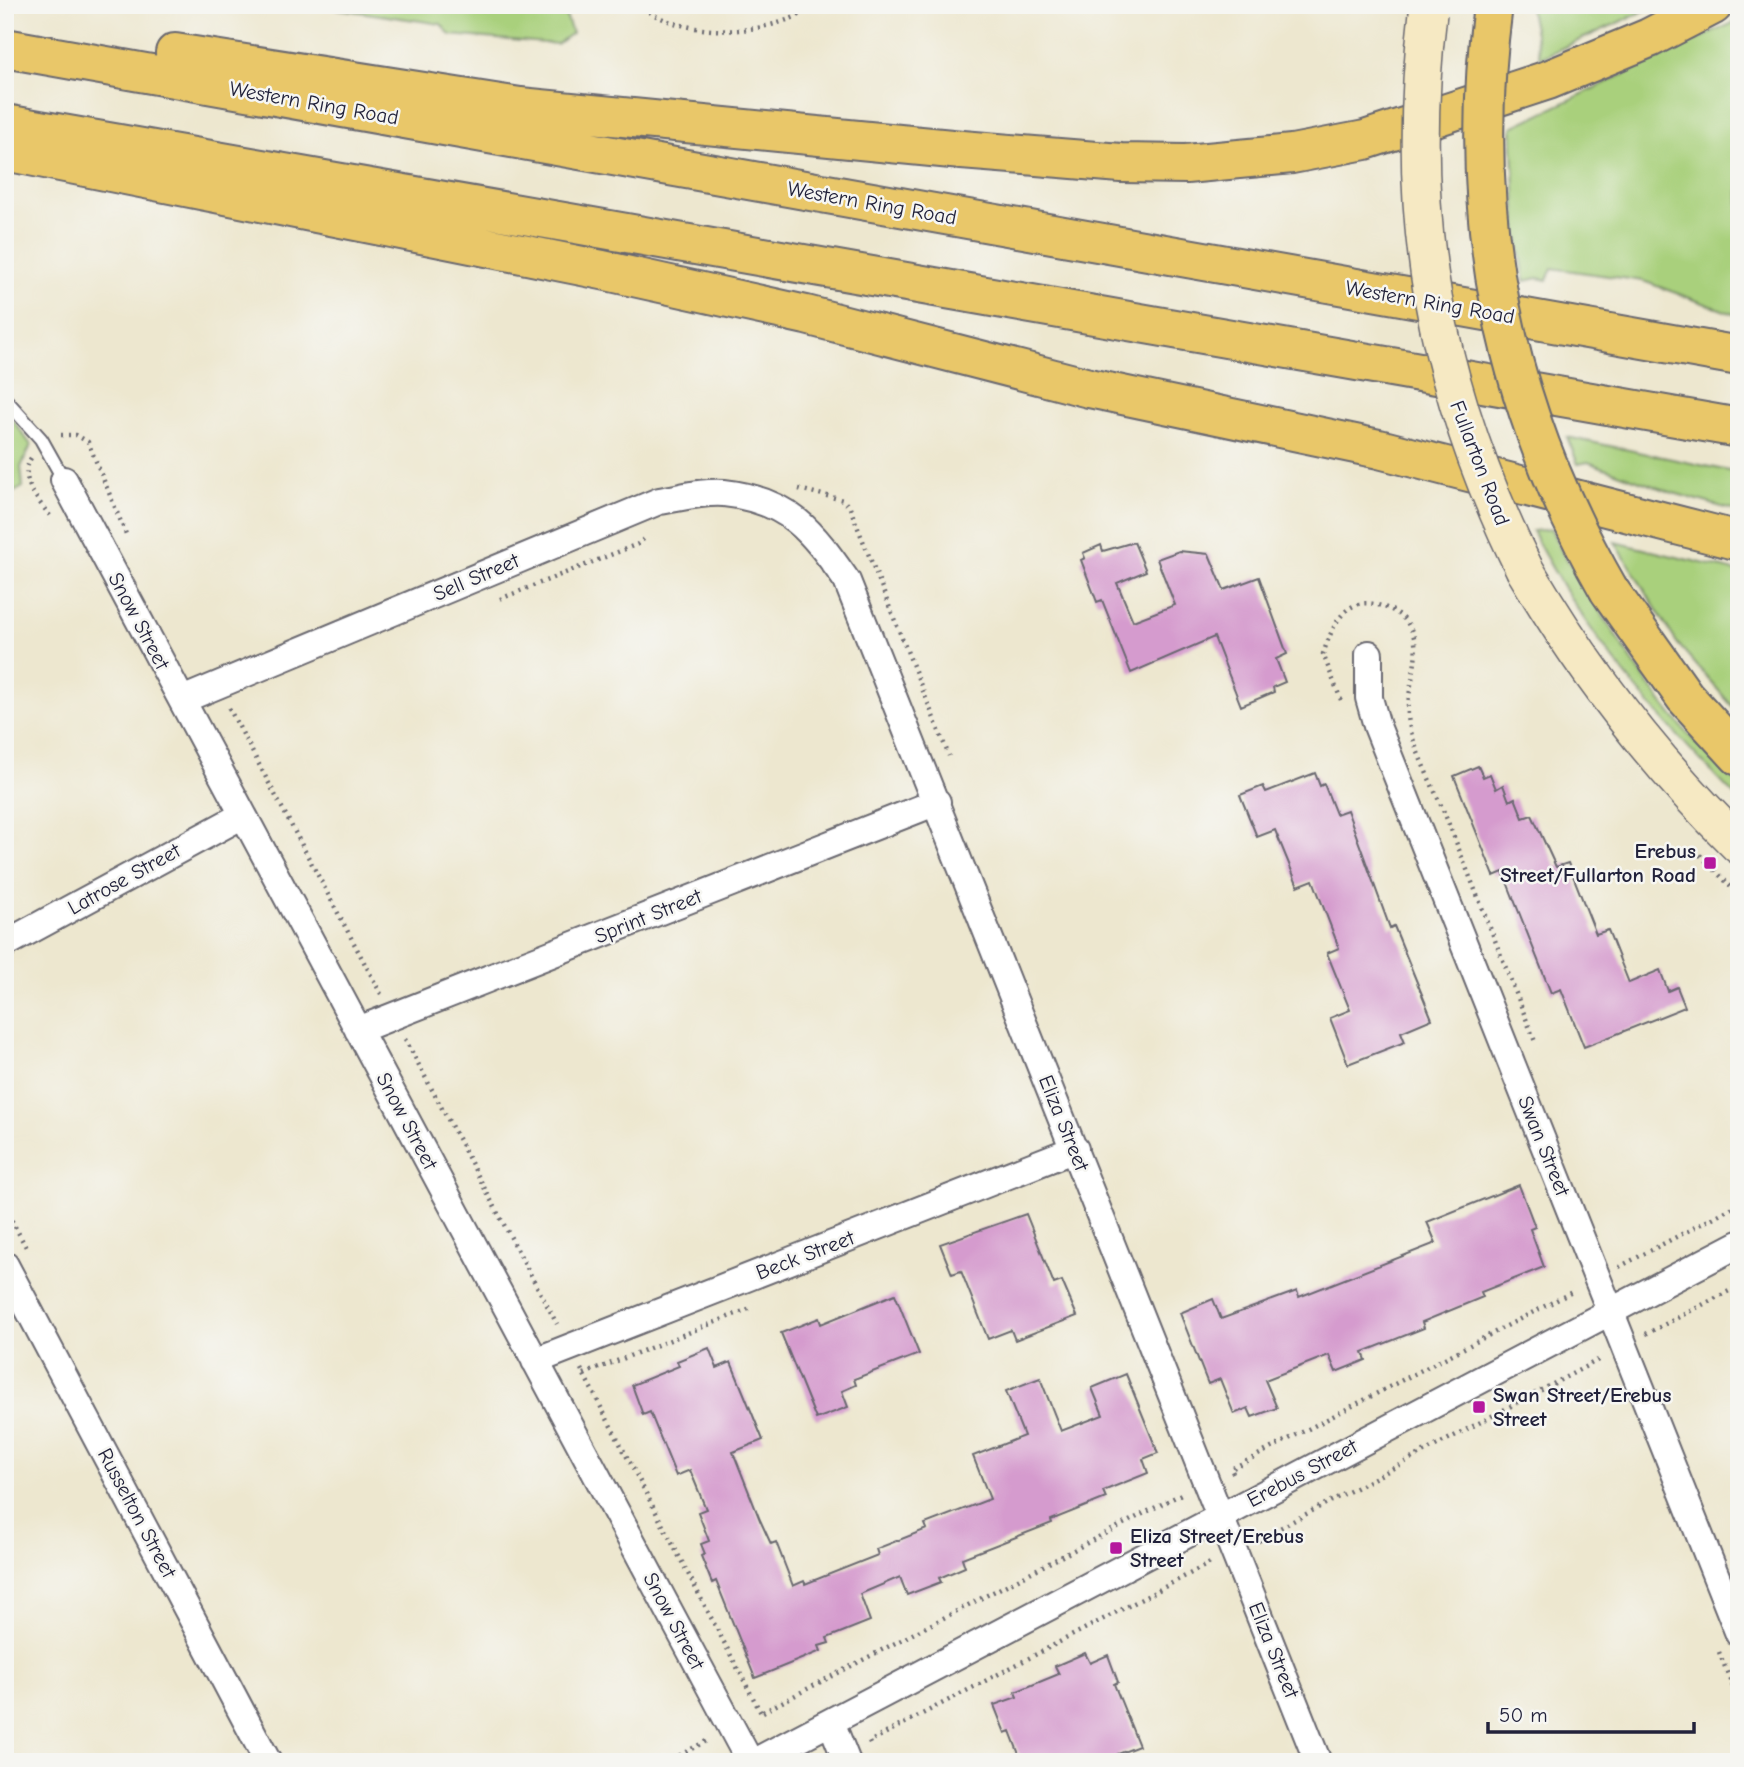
<svg xmlns="http://www.w3.org/2000/svg" width="1744" height="1767" font-family="'Comic Neue',sans-serif">
<style>
.green{fill:#a9d07b;stroke:#66795b;stroke-width:2}
.building{fill:#d59bce}
.lines{fill:none;stroke-linecap:round;stroke-linejoin:round}
.lane-casing{stroke:#69676f;stroke-width:16}
.street-casing{stroke:#69676f;stroke-width:30}
.secondary-casing{stroke:#69676f;stroke-width:40}
.highway-casing{stroke:#69676f;stroke-width:42}
.path{stroke:#69676f;stroke-width:4.5;stroke-dasharray:2 5;stroke-linecap:butt}
.lane{stroke:#fff;stroke-width:12}
.street{stroke:#fff;stroke-width:26}
.secondary{stroke:#f6e9c3;stroke-width:37}
.highway{stroke:#e9c769;stroke-width:38}
.secondary-bridge-casing{stroke:#69676f;stroke-width:40;stroke-linecap:butt}
.highway-bridge-casing{stroke:#69676f;stroke-width:42;stroke-linecap:butt}
.secondary-bridge{stroke:#f6e9c3;stroke-width:37}
.highway-bridge{stroke:#e9c769;stroke-width:38}
.poi-dot{fill:#b5179e;stroke:#f6f6f2;stroke-width:2.5}
.labels{text-anchor:middle;stroke-width:5;stroke-linejoin:round;paint-order:stroke}
.street-label{font-size:21px;fill:#22223b;stroke:#f6f6f2}
.poi-label{font-size:21px;font-weight:bold;fill:#22223b;stroke:#f6f6f2;text-anchor:start}
</style>
<rect width="100%" height="100%" fill="#f6f6f2"/>
<filter id="ink" filterUnits="userSpaceOnUse"><feTurbulence type="fractalNoise" baseFrequency=".0143" numOctaves="2"/><feDisplacementMap in="SourceGraphic" scale="14" xChannelSelector="R" yChannelSelector="G"/><feConvolveMatrix kernelMatrix="1 2 1 2 8 2 1 2 1" color-interpolation-filters="sRGB"/></filter>
<filter id="wash" filterUnits="userSpaceOnUse"><feTurbulence type="fractalNoise" baseFrequency=".00686" numOctaves="4" result="noise"/><feDisplacementMap in="SourceGraphic" scale="28" xChannelSelector="R" yChannelSelector="G"/><feGaussianBlur stdDeviation="1.57" result="paint"/><feColorMatrix in="noise" values="0 0 0 0 0 0 0 0 0 0 0 0 0 0 0 0 0 1.4 0 .05"/><feComposite in="paint" operator="in"/></filter>
<g filter="url(#wash)">
<rect width="100%" height="100%" fill="#ede7cf"/>
<!-- green -->
<path class="green" d="M312,5H562L572,33L557,44L450,35L441,24Z
M1529,5H1657L1540,58Z
M1739,20V316L1643,281L1552,268L1547,280L1538,278L1525,281L1517,230L1512,127Z
M5,409L31,445L21,467L23,487L5,497Z
M1567,437L1739,473V512L1670,492L1588,462L1578,464Z
M1551,529L1559,547C1612,629 1663,721 1739,784V800C1656,716 1586,637 1532,531Z
M1615,542L1739,572V714L1677,643Z"/>
<g id="blocks">
<!-- building -->
<path class="building" d="M1134,542L1146,571L1117,583L1133,621L1175,605L1157,559L1179,551L1209,554L1224,590L1259,577L1287,654L1276,659L1285,682L1273,687L1274,692L1241,706L1214,637L1131,673L1102,600L1097,602L1081,560L1085,558L1083,553L1101,545L1103,551Z
M1478,766L1483,777L1490,774L1496,789L1503,785L1509,801L1515,798L1523,818L1532,815L1556,867L1568,863L1596,934L1608,930L1629,983L1660,970L1668,991L1677,987L1685,1007L1584,1047L1561,989L1551,993L1503,872L1494,876L1454,776Z
M1315,773L1320,786L1324,784L1336,814L1347,810L1390,928L1394,926L1432,1019L1401,1032L1405,1042L1348,1064L1330,1018L1350,1010L1327,953L1339,948L1313,880L1298,886L1275,830L1257,837L1240,795L1263,786L1266,792Z
M1519,1185L1535,1227L1530,1229L1544,1267L1481,1292L1483,1297L1422,1322L1424,1328L1363,1352L1366,1360L1336,1372L1329,1355L1265,1380L1277,1408L1252,1417L1248,1408L1234,1414L1220,1379L1208,1384L1180,1313L1213,1299L1221,1319L1297,1291L1299,1297L1436,1243L1427,1222Z
M1026,1214L1054,1284L1062,1281L1077,1316L1015,1340L1011,1330L988,1339L961,1271L952,1274L940,1244Z
M895,1294L919,1354L854,1379L856,1385L842,1391L848,1407L816,1419L781,1333L819,1318L821,1324Z
M709,1348L717,1368L731,1362L763,1440L733,1452L760,1520L771,1544L776,1542L793,1586L804,1581L805,1584L878,1555L876,1549L927,1529L925,1524L990,1499L973,1456L1024,1436L1006,1391L1040,1378L1061,1431L1103,1415L1092,1388L1126,1374L1158,1453L1143,1459L1148,1473L1103,1491L1106,1498L1051,1520L1052,1523L962,1558L965,1567L939,1578L941,1582L907,1595L900,1577L860,1594L870,1621L827,1638L829,1643L819,1646L821,1651L755,1678L716,1581L712,1583L701,1556L705,1554L701,1544L709,1541L698,1512L706,1509L690,1470L676,1476L650,1412L643,1415L632,1385L679,1366L677,1361Z
M1085,1653L1090,1663L1108,1655L1118,1682L1114,1684L1139,1746L1118,1754L1122,1762H1022L1010,1731L1005,1733L994,1705L1017,1697L1015,1692L1059,1674L1055,1666Z"/>
</g>
</g>
<g filter="url(#ink)">
<use href="#blocks" fill-opacity="0" stroke="#69676f" stroke-width="2"/>
<g class="lines">
<!-- lane casing -->
<g class="lane-casing">
<path id="lane" d="M5,399L41,439L64,480"/>
</g>
<!-- street casing -->
<g class="street-casing">
<path id="street" d="M64,480L750,1762
M1369,654V698L1377,726L1739,1634
M182,700L659,501C679,498 704,491 724,493C789,500 812,531 847,581L1318,1762
M5,944L243,815
M358,1030L937,802
M5,1265L268,1762
M535,1361L1075,1149
M831,1722L847,1762
M754,1762L1739,1244"/>
</g>
<!-- secondary casing -->
<g class="secondary-casing">
<path id="secondary" d="M1525,570C1585,672 1654,762 1739,845"/>
</g>
<!-- highway casing -->
<g class="highway-casing">
<path id="highway" d="M5,48L1739,356
M175,53L520,107L962,150L1121,163L1186,164L1292,154L1365,140L1548,80L1649,38L1713,5
M5,124L1739,428
M5,151L602,270L806,315L1089,388L1379,449L1739,541
M1609,590L1685,697L1739,756"/>
</g>
<!-- path -->
<path class="path" d="M637,5C688,40 766,38 818,5
M61,435H76L88,442L126,534
M31,458C18,480 38,500 51,517
M799,489L843,500L850,508L949,756
M500,599L638,544L646,537
M1341,700L1323,654C1332,628 1344,595 1378,605C1388,608 1398,612 1405,620C1430,650 1402,689 1409,723C1414,750 1435,790 1446,817C1476,892 1506,968 1536,1044
M229,708L381,994
M1700,855L1739,895
M405,1039L557,1324
M5,1208L26,1247
M1619,1267L1739,1204
M1646,1334L1739,1286
M581,1369L761,1713
M584,1374L751,1308
M1233,1473L1231,1469L1574,1291
M1261,1542L1259,1539L1602,1358
M1719,1652L1739,1702
M763,1712L1183,1493
M870,1744L869,1742L1212,1562
M667,1762L710,1739"/>
<!-- lane -->
<use href="#lane" class="lane"/>
<!-- street -->
<use href="#street" class="street"/>
<!-- secondary -->
<use href="#secondary" class="secondary"/>
<!-- highway -->
<use href="#highway" class="highway"/>
<!-- secondary-bridge casing -->
<g class="secondary-bridge-casing">
<path id="secondary-bridge" d="M1428,13C1404,216 1434,387 1525,570"/>
</g>
<!-- highway-bridge casing -->
<g class="highway-bridge-casing">
<path id="highway-bridge" d="M1493,5C1465,217 1503,405 1609,590"/>
</g>
<!-- secondary-bridge -->
<use href="#secondary-bridge" class="secondary-bridge"/>
<!-- highway-bridge -->
<use href="#highway-bridge" class="highway-bridge"/>
</g>
</g>
<!-- markers -->
<g class="poi-dot">
<rect x="1703" y="856" width="14" height="14" rx="3.5"/>
<rect x="1472" y="1400" width="14" height="14" rx="3.5"/>
<rect x="1109" y="1541" width="14" height="14" rx="3.5"/>
</g>
<g class="labels">
<!-- street labels -->
<g class="street-label">
<text transform="translate(314 103) rotate(10)" y="7">Western Ring Road</text>
<text transform="translate(872 203) rotate(10)" y="7">Western Ring Road</text>
<text transform="translate(1430 302) rotate(10)" y="7">Western Ring Road</text>
<text transform="translate(1480 463) rotate(69)" y="7">Fullarton Road</text>
<text transform="translate(476 577) rotate(-23)" y="7">Sell Street</text>
<text transform="translate(139 621) rotate(62)" y="7">Snow Street</text>
<text transform="translate(124 879) rotate(-29)" y="7">Latrose Street</text>
<text transform="translate(648 916) rotate(-22)" y="7">Sprint Street</text>
<text transform="translate(407 1121) rotate(62)" y="7">Snow Street</text>
<text transform="translate(1064 1123) rotate(68)" y="7">Eliza Street</text>
<text transform="translate(1544 1146) rotate(68)" y="7">Swan Street</text>
<text transform="translate(805 1255) rotate(-21)" y="7">Beck Street</text>
<text transform="translate(1302 1473) rotate(-28)" y="7">Erebus Street</text>
<text transform="translate(137 1513) rotate(62)" y="7">Russelton Street</text>
<text transform="translate(674 1621) rotate(62)" y="7">Snow Street</text>
<text transform="translate(1274 1650) rotate(68)" y="7">Eliza Street</text>
</g>
<!-- poi labels -->
<g class="poi-label">
<text x="1696" y="858" text-anchor="end">Erebus<tspan x="1696" dy="24">Street/Fullarton Road</tspan></text>
<text x="1493" y="1402">Swan Street/Erebus<tspan x="1493" dy="24">Street</tspan></text>
<text x="1130" y="1543">Eliza Street/Erebus<tspan x="1130" dy="24">Street</tspan></text>
</g>
</g>
<!-- margin -->
<rect width="1744" height="1767" fill="none" stroke="#f6f6f2" stroke-width="28"/>
<!-- scale -->
<path d="M1488 1722v10h206v-10" fill="none" stroke="#22223b" stroke-width="3.5"/>
<text x="1499" y="1722" font-size="21" fill="#22223b" stroke="#f6f6f2" stroke-width="5" paint-order="stroke">50 m</text>
</svg>
